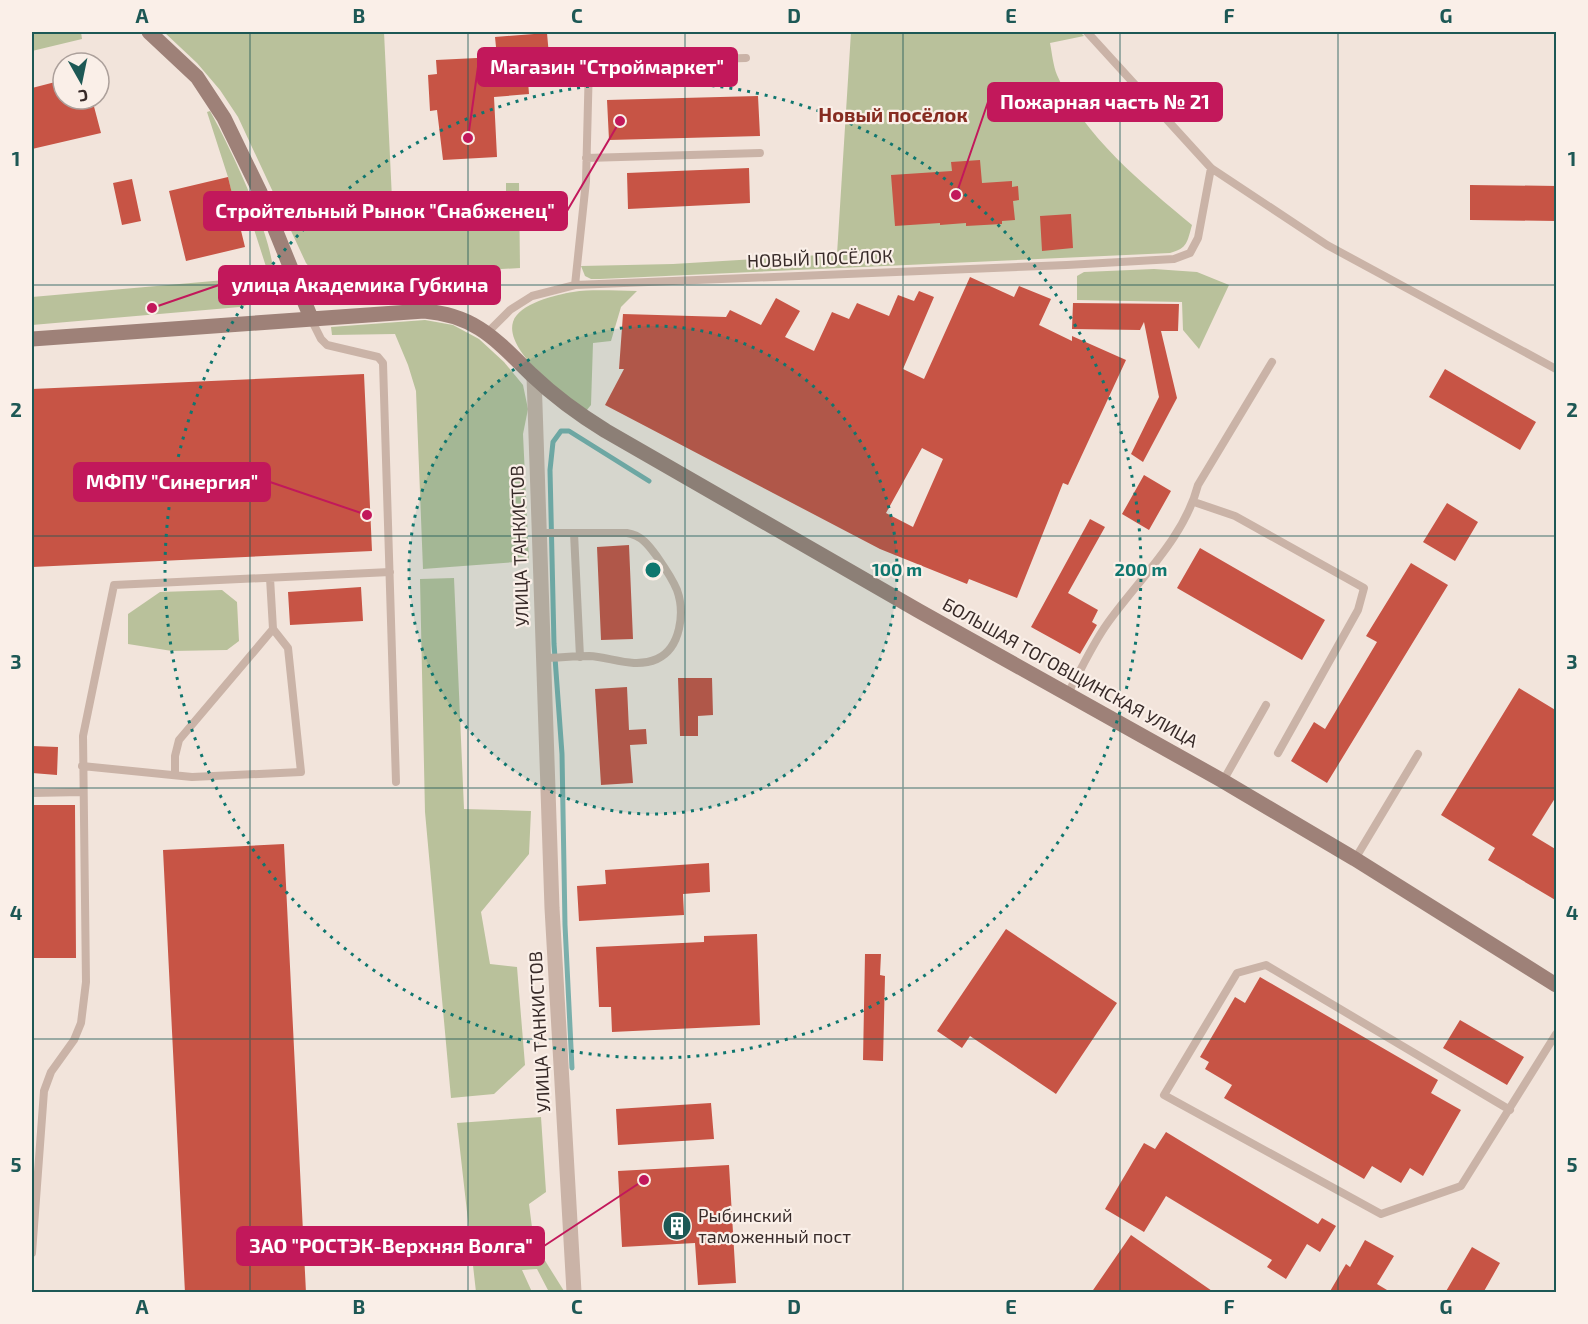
<svg xmlns="http://www.w3.org/2000/svg" width="1588" height="1324" font-family="'Exo 2',sans-serif">
<style>
.green{fill:#b9c19b}
.lines{fill:none;stroke-linecap:round;stroke-linejoin:round}
.stream{stroke:#7aafab;stroke-width:5}
.building{fill:#c75445;fill-rule:evenodd}
.lane{stroke:#cab3a7;stroke-width:8}
.street{stroke:#cab3a7;stroke-width:15}
.secondary{stroke:#9e8178;stroke-width:15}
.grid{fill:none;stroke:#1d5855;stroke-width:1.5;stroke-opacity:0.55}
.ring{fill:none;stroke:#0f766e;stroke-width:3;stroke-dasharray:3 6}
.labels{text-anchor:middle;stroke-width:4.5;stroke-linejoin:round;paint-order:stroke}
.street-label{font-size:18px;fill:#372a28;stroke:#faefe8}
.poi-label{font-size:18px;fill:#372a28;stroke:#faefe8;text-anchor:start}
.neighbourhood-label{font-size:20px;font-weight:bold;fill:#862b20;stroke:#faefe8}
.centre{fill:#0f766e;stroke:#faefe8;stroke-width:3}
.ring-label{font-size:18px;text-anchor:middle;font-weight:bold;fill:#0f766e;stroke:#faefe8;stroke-width:4.5;stroke-linejoin:round;paint-order:stroke}
.leader{fill:none;stroke:#c2185b;stroke-width:2}
.callout-dot{fill:#c2185b;stroke:#faefe8;stroke-width:2}
.callout{fill:#c2185b;stroke:#c2185b;stroke-width:2}
.callout-label{font-size:20px;text-anchor:middle;font-weight:bold;fill:#fff}
.neatline{fill:none;stroke:#1d5855;stroke-width:2}
.grid-label{font-size:20px;text-anchor:middle;font-weight:bold;fill:#1d5855}
</style>
<rect width="100%" height="100%" fill="#f2e4db"/>
<!-- green -->
<path class="green" d="M32,32H81L82,39L32,51Z
M164,32H384L392,199L506,192V183H519L520,268L466,271L467,300L360,301L347,299L328,290L306,263L238,117L220,90L197,63Z
M851,32H1080L1084,36L1050,43C1052,53 1053,65 1057,75C1083,136 1143,184 1192,225C1187,242 1188,248 1170,253L600,279H591L585,276L581,266L673,264L837,254Z
M210,111C227,141 282,253 272,284C266,299 254,303 240,307L32,325V297L269,276L253,226L240,229L228,177L207,112Z
M1154,269L1197,272L1229,285L1199,349L1183,330L1182,302L1077,300V276L1084,272Z
M637,291L621,307L611,341L593,343L591,405L586,411C565,396 504,351 513,322C519,303 556,295 573,292C593,289 616,291 637,291Z
M425,320L453,325L479,339L504,362L523,385L528,409L523,434L529,561L423,569L416,391L408,365L395,334L332,335L331,327Z
M454,578L464,809L531,811L529,854L481,912L490,964L517,967L525,1065L494,1094L451,1098L425,812L420,579Z
M222,590L237,602L239,641L227,650L172,651L128,644V614L160,592Z
M541,1117L546,1192L529,1204L534,1243L564,1291L549,1292L537,1269L522,1270L532,1292H476L457,1123Z"/>
<g class="lines">
<!-- stream -->
<path class="stream" d="M572,1068L565,925L562,754L554,644L550,470L553,442L561,431H569L649,481"/>
</g>
<!-- building -->
<path class="building" d="M547,33L551,78L528,81L529,94L494,97L497,157L443,160L437,110L430,111L428,75L437,74L436,60L497,57L495,37Z
M63,80V99H92L101,133L32,149V88Z
M758,96L760,136L609,140L607,100Z
M980,160L982,183L1012,181V187L1018,186L1019,200L1013,201L1015,220L1002,221V224L966,226V223L940,225V223L895,226L891,175L952,171L951,162Z
M749,168L750,203L628,209L627,173Z
M228,177L245,247L186,261L169,191Z
M132,179L141,221L122,225L113,183Z
M1470,185L1557,186V221L1470,220Z
M1071,214L1073,248L1042,251L1040,216Z
M970,277L1014,297L1019,286L1051,299L1039,325L1072,341V336L1126,360L1068,485L1063,483L1017,598L969,579L967,584L880,549L605,405L624,369H619L623,314L726,317L730,310L761,325L776,298L800,311L785,337L814,351L832,312L849,319L857,303L889,316L898,295L914,301L919,291L934,297L903,369L924,379ZM922,448L943,459L913,527L886,513Z
M1073,303L1179,304L1178,331H1161L1177,398L1143,462L1131,454L1159,397L1144,322L1140,330L1072,329Z
M1445,369L1536,422L1520,450L1429,397Z
M364,374L372,551L32,567V389Z
M1144,475L1171,491L1149,530L1122,514Z
M1447,503L1478,522L1455,561L1423,542Z
M1090,519L1105,527L1068,593L1098,610L1092,622L1097,625L1080,654L1031,627Z
M629,545L633,639L601,640L597,547Z
M1200,548L1325,620L1302,660L1177,588Z
M1411,563L1448,585L1327,783L1291,761L1314,722L1325,729L1377,642L1366,636Z
M361,587L363,621L290,625L288,592Z
M678,678H712L713,715L698,716V736H680Z
M627,687L629,730L646,729L647,744L630,745L633,783L601,785L595,689Z
M1519,688L1557,711V795L1532,835L1557,850V901L1488,860L1495,848L1441,815Z
M32,746L58,747L57,775L32,773Z
M32,805H75L76,958H32Z
M284,844L306,1293H185L163,850Z
M709,863L710,892L683,894L684,915L579,921L577,886L606,884L605,870Z
M1006,929L1117,1003L1056,1094L970,1036L962,1048L937,1031Z
M757,934L760,1025L612,1032L611,1007H599L596,947L704,942V936Z
M865,954H881L880,975L885,976L883,1061L863,1060Z
M1260,977L1438,1080L1431,1093L1461,1110L1423,1176L1410,1168L1401,1183L1372,1166L1364,1179L1224,1098L1232,1085L1205,1069L1209,1062L1200,1057L1235,997L1245,1003Z
M1460,1020L1524,1057L1507,1085L1443,1048Z
M711,1103L714,1139L618,1145L616,1109Z
M1166,1132L1318,1224L1322,1218L1336,1226L1320,1252L1307,1244L1286,1279L1267,1267L1272,1260L1166,1196L1144,1232L1105,1209L1144,1143L1155,1149Z
M729,1165L736,1283L698,1285L695,1243L622,1247L618,1171Z
M1131,1235L1215,1293H1091Z
M1365,1240L1394,1256L1377,1284L1392,1293H1329L1346,1264L1350,1267Z
M1472,1247L1500,1263L1483,1293H1445Z"/>
<g class="lines">
<!-- lane -->
<path class="lane" d="M1087,32L1211,168L1327,245L1556,369
M586,158L760,153
M575,285L586,181L589,63L746,58
M311,319L321,339L327,345L378,357L383,363L396,782
M487,333L510,310L532,296L575,285L1067,265L1174,259L1190,253L1198,238L1211,168
M1194,502L1235,516L1364,588L1358,610L1278,753
M539,533H627C642,535 650,547 658,558C665,568 672,578 677,590C685,612 681,648 657,659C634,669 611,657 589,656C573,656 558,658 543,658
M574,533L580,657
M1068,693C1081,670 1092,645 1107,624C1138,580 1184,539 1198,485L1272,362
M82,766L192,777L301,772L288,648L273,629L270,578
M175,775V756L179,740L273,629
M1223,781L1266,705
M32,793L82,792
M1355,859L1418,754
M1510,1110L1266,965L1237,973L1164,1095L1381,1214L1461,1186L1556,1034
M32,1253L44,1091L51,1072L74,1040L81,1023L86,982L83,736L114,585L390,572"/>
<!-- street -->
<path class="street" d="M534,376L552,908L574,1292"/>
<!-- secondary -->
<path class="secondary" d="M149,32L197,77L224,118L260,192L311,318
M32,339L424,311C476,315 497,341 532,375C554,396 580,415 606,431L919,611L1223,781L1355,859L1556,985"/>
</g>
<!-- grid -->
<path class="grid" d="M250,32V1292M468,32V1292M685,32V1292M903,32V1292M1120,32V1292M1338,32V1292M32,285H1556M32,536H1556M32,788H1556M32,1039H1556"/>
<!-- distance rings -->
<circle cx="653" cy="570" r="244" fill="#0f766e" fill-opacity=".12"/>
<g class="ring">
<circle cx="653" cy="570" r="244"/>
<circle cx="653" cy="570" r="488"/>
</g>
<!-- icons -->
<defs>
<g id="building-disc" transform="scale(1.5)"><circle r="9.5" fill="#1d5855" stroke="#faefe8"/><path d="M-4-6H4V6H1V3H-1V6H-4ZM-2.5-4.3h1.7v1.8h-1.7ZM.8-4.3h1.7v1.8H.8ZM-2.5-1h1.7V.8h-1.7ZM.8-1h1.7V.8H.8Z" fill="#fff"/></g>
</defs>
<g fill-rule="evenodd">
<use href="#building-disc" x="677" y="1226"/>
</g>
<g class="labels">
<!-- street labels -->
<g class="street-label">
<text transform="translate(820 259) rotate(-2)" y="6">НОВЫЙ ПОСЁЛОК</text>
<text transform="translate(520 546) rotate(-92)" y="6">УЛИЦА ТАНКИСТОВ</text>
<text transform="translate(1070 673) rotate(29)" y="6">БОЛЬШАЯ ТОГОВЩИНСКАЯ УЛИЦА</text>
<text transform="translate(540 1032) rotate(-93)" y="6">УЛИЦА ТАНКИСТОВ</text>
</g>
<!-- poi labels -->
<g class="poi-label">
<text x="698" y="1222">Рыбинский<tspan x="698" dy="21">таможенный пост</tspan></text>
</g>
<!-- neighbourhood labels -->
<g class="neighbourhood-label">
<text x="893" y="122">Новый посёлок</text>
</g>
</g>
<circle cx="653" cy="570" r="9" class="centre"/>
<g class="ring-label">
<text x="897" y="576">100 m</text>
<text x="1141" y="576">200 m</text>
</g>
<!-- callouts -->
<path class="leader" d="M468 138L478 67M956 195L988 102M620 121L567 211M152 308L219 285M367 515L270 482M644 1180L544 1246"/>
<g class="callout-dot">
<circle cx="468" cy="138" r="6"/>
<circle cx="956" cy="195" r="6"/>
<circle cx="620" cy="121" r="6"/>
<circle cx="152" cy="308" r="6"/>
<circle cx="367" cy="515" r="6"/>
<circle cx="644" cy="1180" r="6"/>
</g>
<g class="callout">
<rect x="478" y="48" width="259" height="38" rx="6"/>
<rect x="988" y="83" width="234" height="38" rx="6"/>
<rect x="204" y="192" width="363" height="38" rx="6"/>
<rect x="219" y="266" width="281" height="38" rx="6"/>
<rect x="74" y="463" width="196" height="38" rx="6"/>
<rect x="237" y="1227" width="307" height="38" rx="6"/>
</g>
<g class="callout-label">
<text x="607" y="74">Магазин "Строймаркет"</text>
<text x="1105" y="109">Пожарная часть № 21</text>
<text x="385" y="218">Стройтельный Рынок "Снабженец"</text>
<text x="360" y="292">улица Академика Губкина</text>
<text x="172" y="489">МФПУ "Синергия"</text>
<text x="391" y="1253">ЗАО "РОСТЭК-Верхняя Волга"</text>
</g>
<!-- border -->
<rect width="1588" height="1324" fill="none" stroke="#faefe8" stroke-width="66"/>
<!-- north arrow -->
<g transform="translate(81 81) rotate(171)"><circle r="28" fill="#faefe8" stroke="#aca09b" stroke-width="1.5"/>
<path d="M0-4.5L10 22L0 15L-10 22Z" fill="#1d5855"/>
<text y="-9" font-size="16" font-weight="bold" text-anchor="middle" fill="#372a28">С</text>
</g>
<rect x="33" y="33" width="1522" height="1258" class="neatline"/>
<g class="grid-label">
<text x="142" y="23">A</text>
<text x="359" y="23">B</text>
<text x="577" y="23">C</text>
<text x="794" y="23">D</text>
<text x="1011" y="23">E</text>
<text x="1229" y="23">F</text>
<text x="1446" y="23">G</text>
<text x="16" y="166">1</text>
<text x="1572" y="166">1</text>
<text x="16" y="417">2</text>
<text x="1572" y="417">2</text>
<text x="16" y="669">3</text>
<text x="1572" y="669">3</text>
<text x="16" y="920">4</text>
<text x="1572" y="920">4</text>
<text x="16" y="1172">5</text>
<text x="1572" y="1172">5</text>
<text x="142" y="1314">A</text>
<text x="359" y="1314">B</text>
<text x="577" y="1314">C</text>
<text x="794" y="1314">D</text>
<text x="1011" y="1314">E</text>
<text x="1229" y="1314">F</text>
<text x="1446" y="1314">G</text>
</g>
</svg>
